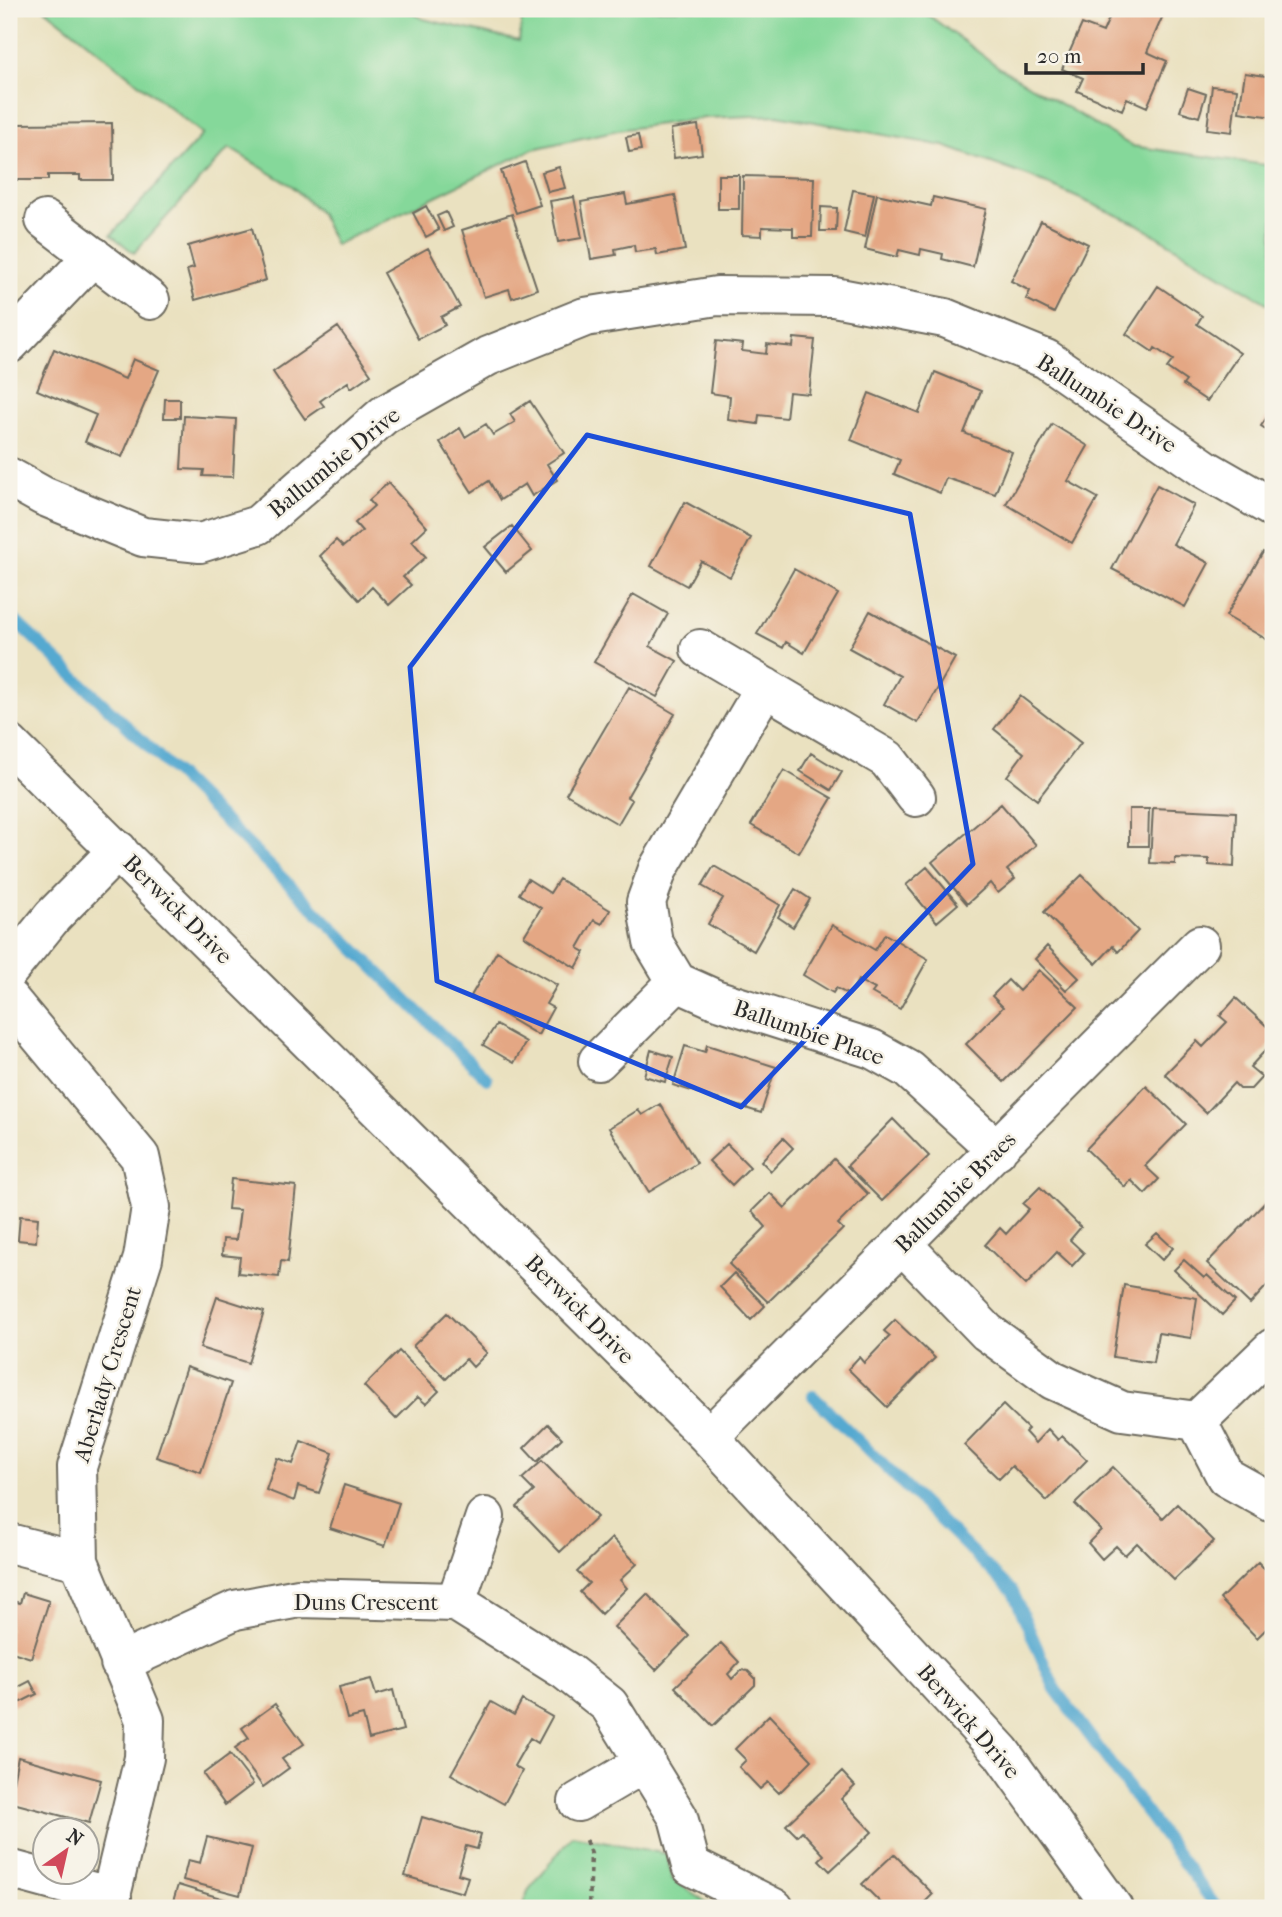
<svg xmlns="http://www.w3.org/2000/svg" width="1282" height="1917" font-family="'IM FELL French Canon',serif">
<style>
.green{fill:#85d89a;stroke:#588262;stroke-width:2}
.lines{fill:none;stroke-linecap:round;stroke-linejoin:round}
.stream{stroke:#54a9d0;stroke-width:12}
.building{fill:#e4a784}
.minor-casing{stroke:#6e6b5f;stroke-width:42}
.tertiary-casing{stroke:#6e6b5f;stroke-width:42}
.path{stroke:#6e6b5f;stroke-width:4.5;stroke-dasharray:5 5;stroke-linecap:butt}
.minor{stroke:#fff;stroke-width:38}
.tertiary{stroke:#fff;stroke-width:38}
.marked{fill:none;stroke:#1d4ed8;stroke-width:5;stroke-linejoin:round}
.labels{text-anchor:middle;stroke-width:5;stroke-linejoin:round;paint-order:stroke}
.street-label{font-size:23px;fill:#2b2b2b;stroke:#f7f3e8}
</style>
<rect width="100%" height="100%" fill="#f7f3e8"/>
<filter id="ink" filterUnits="userSpaceOnUse"><feTurbulence type="fractalNoise" baseFrequency=".0143" numOctaves="2"/><feDisplacementMap in="SourceGraphic" scale="14" xChannelSelector="R" yChannelSelector="G"/><feConvolveMatrix kernelMatrix="1 2 1 2 8 2 1 2 1" color-interpolation-filters="sRGB"/></filter>
<filter id="wash" filterUnits="userSpaceOnUse"><feTurbulence type="fractalNoise" baseFrequency=".00686" numOctaves="4" result="noise"/><feDisplacementMap in="SourceGraphic" scale="28" xChannelSelector="R" yChannelSelector="G"/><feGaussianBlur stdDeviation="1.57" result="paint"/><feColorMatrix in="noise" values="0 0 0 0 0 0 0 0 0 0 0 0 0 0 0 0 0 1.4 0 .05"/><feComposite in="paint" operator="in"/></filter>
<g filter="url(#wash)">
<rect width="100%" height="100%" fill="#eae1c0"/>
<!-- green -->
<path class="green" d="M45,9H404L423,19L519,41L523,9H920L1000,68L1132,146L1273,166V307L1137,224L1033,178L944,146L777,115L705,118L618,130L533,149L335,245L320,213L292,186L229,148L134,253L111,235L203,134Z
M572,1835L667,1854L672,1879L712,1906L709,1908H522L528,1891Z"/>
<g class="lines">
<!-- stream -->
<path class="stream" d="M9,615L146,744L487,1079
M813,1396L1013,1592L1055,1689L1217,1908"/>
</g>
<g id="blocks">
<!-- building -->
<path class="building" d="M1113,9H1154L1164,13L1147,52L1167,61L1147,107L1127,98L1122,110L1077,91L1083,78L1062,69L1082,24L1103,32Z
M1245,73L1273,77V117L1239,112Z
M1212,86L1237,89L1232,132L1207,129Z
M1188,88L1206,94L1199,117L1180,111Z
M112,123L113,180H80V175H48V180H14V124Z
M698,125L702,154L674,158L671,129Z
M638,135L641,150L629,152L626,137Z
M525,162L540,205L516,213L501,171Z
M559,167L565,188L548,192L542,172Z
M718,175H739V209H718Z
M743,176L814,178L812,237H793V228L762,227V236L742,235Z
M853,190L874,194L865,237L844,232Z
M625,194L627,204L675,195L685,250L657,255L656,249L635,252L634,245L615,249L616,255L591,259L581,202Z
M877,194L931,206L933,197L986,209L973,267L942,259L943,254L921,249L920,255L899,250L897,257L865,249Z
M574,197L582,238L558,242L550,201Z
M426,206L439,230L426,237L413,213Z
M821,207L837,208L836,231H820Z
M446,212L453,227L444,231L437,216Z
M512,214L537,289L512,298L509,289L484,297L462,230Z
M1041,221L1088,244L1054,313L1026,299L1030,291L1011,281Z
M252,228L266,280L195,300L187,270L194,268L188,246Z
M428,248L460,307L441,317L445,325L418,339L383,273Z
M1158,286L1202,316L1197,324L1240,353L1207,401L1183,385L1186,381L1167,368L1173,360L1155,348L1153,352L1126,334Z
M338,327L371,374L351,388L348,382L334,391L320,401L324,406L305,419L273,372Z
M794,338L815,340L809,394L789,392L786,418L759,415L758,424L728,420L730,396L710,393L716,341L743,344L742,351L766,354L767,344L793,347Z
M54,349L125,379L133,359L159,370L122,457L85,442L96,415L37,390Z
M935,372L981,391L964,433L1012,452L995,494L946,478L940,493L894,474L900,460L851,440L869,393L919,413Z
M165,399H180V418H164Z
M530,401L564,453L547,464L557,480L532,496L525,484L500,500L489,481L472,492L440,442L460,428L465,437L486,424L493,435L515,422L510,414Z
M1273,408V434L1261,426Z
M184,416L236,419L233,477L203,476L204,470L181,469Z
M1052,424L1088,446L1068,481L1098,498L1072,543L1006,504Z
M388,483L427,527L412,541L426,557L403,577L411,585L389,605L372,587L359,600L320,556L336,540L343,547L362,531L355,523L374,506L369,500Z
M1157,485L1194,505L1173,544L1209,563L1185,607L1112,569Z
M685,502L751,538L730,577L701,561L687,586L651,566Z
M512,526L532,551L506,572L485,547Z
M1263,552L1273,557V643L1226,616Z
M794,569L838,594L804,653L786,642L783,648L757,634Z
M633,594L668,614L650,646L677,661L657,697L594,662Z
M870,611L955,658L918,723L884,704L900,676L849,648Z
M629,687L675,714L627,797L632,800L618,824L566,794Z
M1020,696L1081,743L1037,800L1007,776L1024,753L994,729Z
M811,753L842,772L831,790L800,771Z
M784,770L832,798L799,853L751,825Z
M1001,804L1036,845L1007,870L1015,879L998,893L990,883L967,904L932,862Z
M1153,808L1236,812L1234,867L1209,865V859L1175,858V864L1150,863Z
M1129,809H1149L1148,846H1129Z
M714,866L780,905L754,951L708,924L723,898L702,886Z
M927,867L958,904L937,922L906,885Z
M1082,875L1138,931L1118,952L1113,946L1096,964L1044,912Z
M528,879L550,893L559,879L610,910L602,924L594,920L578,948L585,952L576,968L524,936L541,908L519,894Z
M795,889L810,899L793,927L778,917Z
M832,925L875,950L885,934L928,959L900,1009L872,993L875,989L858,980L849,995L836,988L833,993L803,975Z
M1047,946L1079,978L1066,990L1035,959Z
M497,951L557,985L546,1004L553,1008L538,1035L471,996Z
M1039,970L1078,1007L1004,1082L966,1044L1003,1007L992,996L1008,980L1019,991Z
M1236,998L1273,1032V1042L1250,1067L1262,1077L1251,1089H1240L1234,1083L1206,1113L1165,1074L1197,1041L1203,1047L1227,1022L1220,1016Z
M496,1025L526,1042L514,1063L483,1045Z
M707,1045L776,1067L761,1113L673,1085L685,1046L705,1052Z
M651,1050L673,1057L665,1082L644,1076Z
M1146,1086L1186,1124L1145,1166L1159,1179L1145,1194L1131,1180L1125,1187L1086,1149Z
M660,1104L697,1163L649,1192L609,1128L638,1110L642,1115Z
M893,1119L929,1156L882,1201L847,1166Z
M783,1138L793,1148L771,1171L761,1161Z
M727,1144L750,1167L732,1185L709,1161Z
M834,1159L868,1194L838,1224L843,1229L768,1302L729,1264L766,1227L752,1211L770,1193L785,1208Z
M231,1179L296,1186L288,1262L281,1261L279,1277L238,1273L240,1257L222,1255L223,1239L236,1240L240,1210L228,1209Z
M1040,1187L1081,1227L1070,1240L1084,1253L1072,1266L1057,1252L1026,1285L985,1245L1000,1228L1006,1234L1029,1209L1023,1204Z
M1273,1194V1279L1250,1304L1207,1263Z
M20,1216L38,1218L36,1242L18,1240Z
M1157,1233L1173,1248L1162,1260L1145,1244Z
M1184,1260L1204,1278L1207,1275L1235,1301L1222,1315L1174,1270Z
M734,1273L765,1306L751,1320L720,1287Z
M1124,1285L1197,1298L1191,1338L1158,1333L1153,1363L1113,1357Z
M217,1297L264,1312L248,1363L200,1348Z
M447,1313L487,1353L473,1367L466,1359L446,1379L413,1346Z
M895,1320L935,1358L887,1407L848,1369L859,1357L864,1363L890,1336L884,1331Z
M399,1351L439,1391L426,1404L418,1397L396,1419L364,1386Z
M186,1367L231,1383L201,1472L156,1457Z
M1003,1405L1028,1429L1025,1432L1035,1443L1048,1429L1058,1440L1062,1436L1087,1460L1047,1501L1012,1466L999,1479L964,1445Z
M548,1424L562,1438L537,1462L524,1448Z
M301,1441L333,1453L319,1493L298,1486L294,1501L266,1490L277,1458L293,1464Z
M542,1461L597,1517L560,1552L517,1507L534,1491L522,1479Z
M1113,1467L1163,1518L1177,1504L1214,1541L1174,1580L1137,1543L1125,1555L1116,1546L1102,1559L1088,1543L1101,1530L1075,1504Z
M344,1485L399,1503L385,1546L330,1528Z
M612,1538L637,1564L620,1580L627,1588L601,1614L580,1592L589,1583L577,1572Z
M1258,1562L1273,1578V1629L1270,1625L1257,1638L1220,1599Z
M23,1593L49,1601L31,1658L9,1651V1600L20,1603Z
M647,1594L689,1636L656,1670L614,1627Z
M721,1643L739,1662L728,1674L732,1679L741,1670L748,1671L755,1678V1685L713,1726L675,1687Z
M371,1679L376,1695L393,1690L403,1730L369,1739L363,1715L347,1719L339,1687Z
M30,1681L37,1694L13,1706L9,1692Z
M522,1700L552,1717L538,1743L530,1738L514,1766L522,1771L504,1804L451,1774L491,1702L514,1715Z
M275,1704L304,1744L282,1759L289,1768L263,1787L235,1748L249,1738L242,1728Z
M769,1715L812,1760L779,1793L768,1782L760,1789L739,1767L746,1760L735,1749Z
M230,1754L253,1784L225,1805L203,1774Z
M18,1757L101,1780L89,1823L9,1802Z
M842,1772L855,1786L841,1799L872,1832L830,1871L819,1860L824,1855L802,1831L797,1836L786,1825Z
M422,1817L481,1835L477,1849L466,1846L458,1874L468,1877L463,1893L405,1876Z
M207,1837L252,1848L240,1895L183,1880L188,1860L200,1863Z
M894,1854L933,1894L919,1908H886L862,1884Z
M178,1885L240,1904L239,1908H171Z"/>
</g>
</g>
<g filter="url(#ink)">
<use href="#blocks" fill-opacity="0" stroke="#6e6b5f" stroke-width="2"/>
<g class="lines">
<!-- minor casing -->
<g class="minor-casing">
<path id="minor" d="M45,220L150,300
M9,344L93,256
M9,477L43,496L143,537L200,543L258,525L384,415L488,356L585,317L717,296L834,297L945,318L1046,359L1205,469L1273,508
M700,649L887,759L916,797
M765,687L658,869L646,902L653,942L677,982L715,999L872,1049L908,1069L997,1150
M9,970L53,916L118,850
M9,999L140,1157L151,1207L143,1258L77,1467L79,1561L145,1720L144,1758L108,1908
M598,1061L677,982
M903,1245L987,1332L1053,1380L1122,1411L1197,1421L1273,1348
M1197,1421L1226,1477L1273,1503
M709,1437L1200,945
M9,1543L79,1561
M456,1602L485,1517
M120,1663L235,1610L299,1598L456,1602L566,1671L609,1705L678,1817L691,1866L774,1908
M578,1802L646,1762
M9,1869L112,1897"/>
</g>
<!-- tertiary casing -->
<g class="tertiary-casing">
<path id="tertiary" d="M9,744L709,1437L1001,1752L1113,1908"/>
</g>
<!-- path -->
<path class="path" d="M586,1840L591,1854L589,1908"/>
<!-- minor -->
<use href="#minor" class="minor"/>
<!-- tertiary -->
<use href="#tertiary" class="tertiary"/>
</g>
</g>
<!-- marked area -->
<path class="marked" d="M587,435L910,514L973,864L741,1107L437,981L410,667Z"/>
<g class="labels">
<!-- street labels -->
<g class="street-label">
<text transform="translate(1107 403) rotate(33)" y="8">Ballumbie Drive</text>
<text transform="translate(334 462) rotate(-39)" y="8">Ballumbie Drive</text>
<text transform="translate(178 909) rotate(45)" y="8">Berwick Drive</text>
<text transform="translate(809 1032) rotate(19)" y="8">Ballumbie Place</text>
<text transform="translate(955 1192) rotate(-45)" y="8">Ballumbie Braes</text>
<text transform="translate(580 1309) rotate(45)" y="8">Berwick Drive</text>
<text transform="translate(107 1374) rotate(-73)" y="8">Aberlady Crescent</text>
<text x="366" y="1610">Duns Crescent</text>
<text transform="translate(969 1721) rotate(49)" y="8">Berwick Drive</text>
</g>
</g>
<!-- margin -->
<rect width="1282" height="1917" fill="none" stroke="#f7f3e8" stroke-width="35"/>
<!-- north arrow -->
<g transform="translate(66 1851) rotate(34)"><circle r="33" fill="#f7f3e8" stroke="#a5a39c" stroke-width="2"/>
<path d="M0-5L12 26L0 18L-12 26Z" fill="#d1495b"/>
<text y="-10" font-size="19" font-weight="bold" text-anchor="middle" fill="#2b2b2b">N</text>
</g>
<!-- scale -->
<path d="M1026 63v10h117v-10" fill="none" stroke="#2b2b2b" stroke-width="3.5"/>
<text x="1037" y="63" font-size="21" fill="#2b2b2b" stroke="#f7f3e8" stroke-width="5" paint-order="stroke">20 m</text>
</svg>
